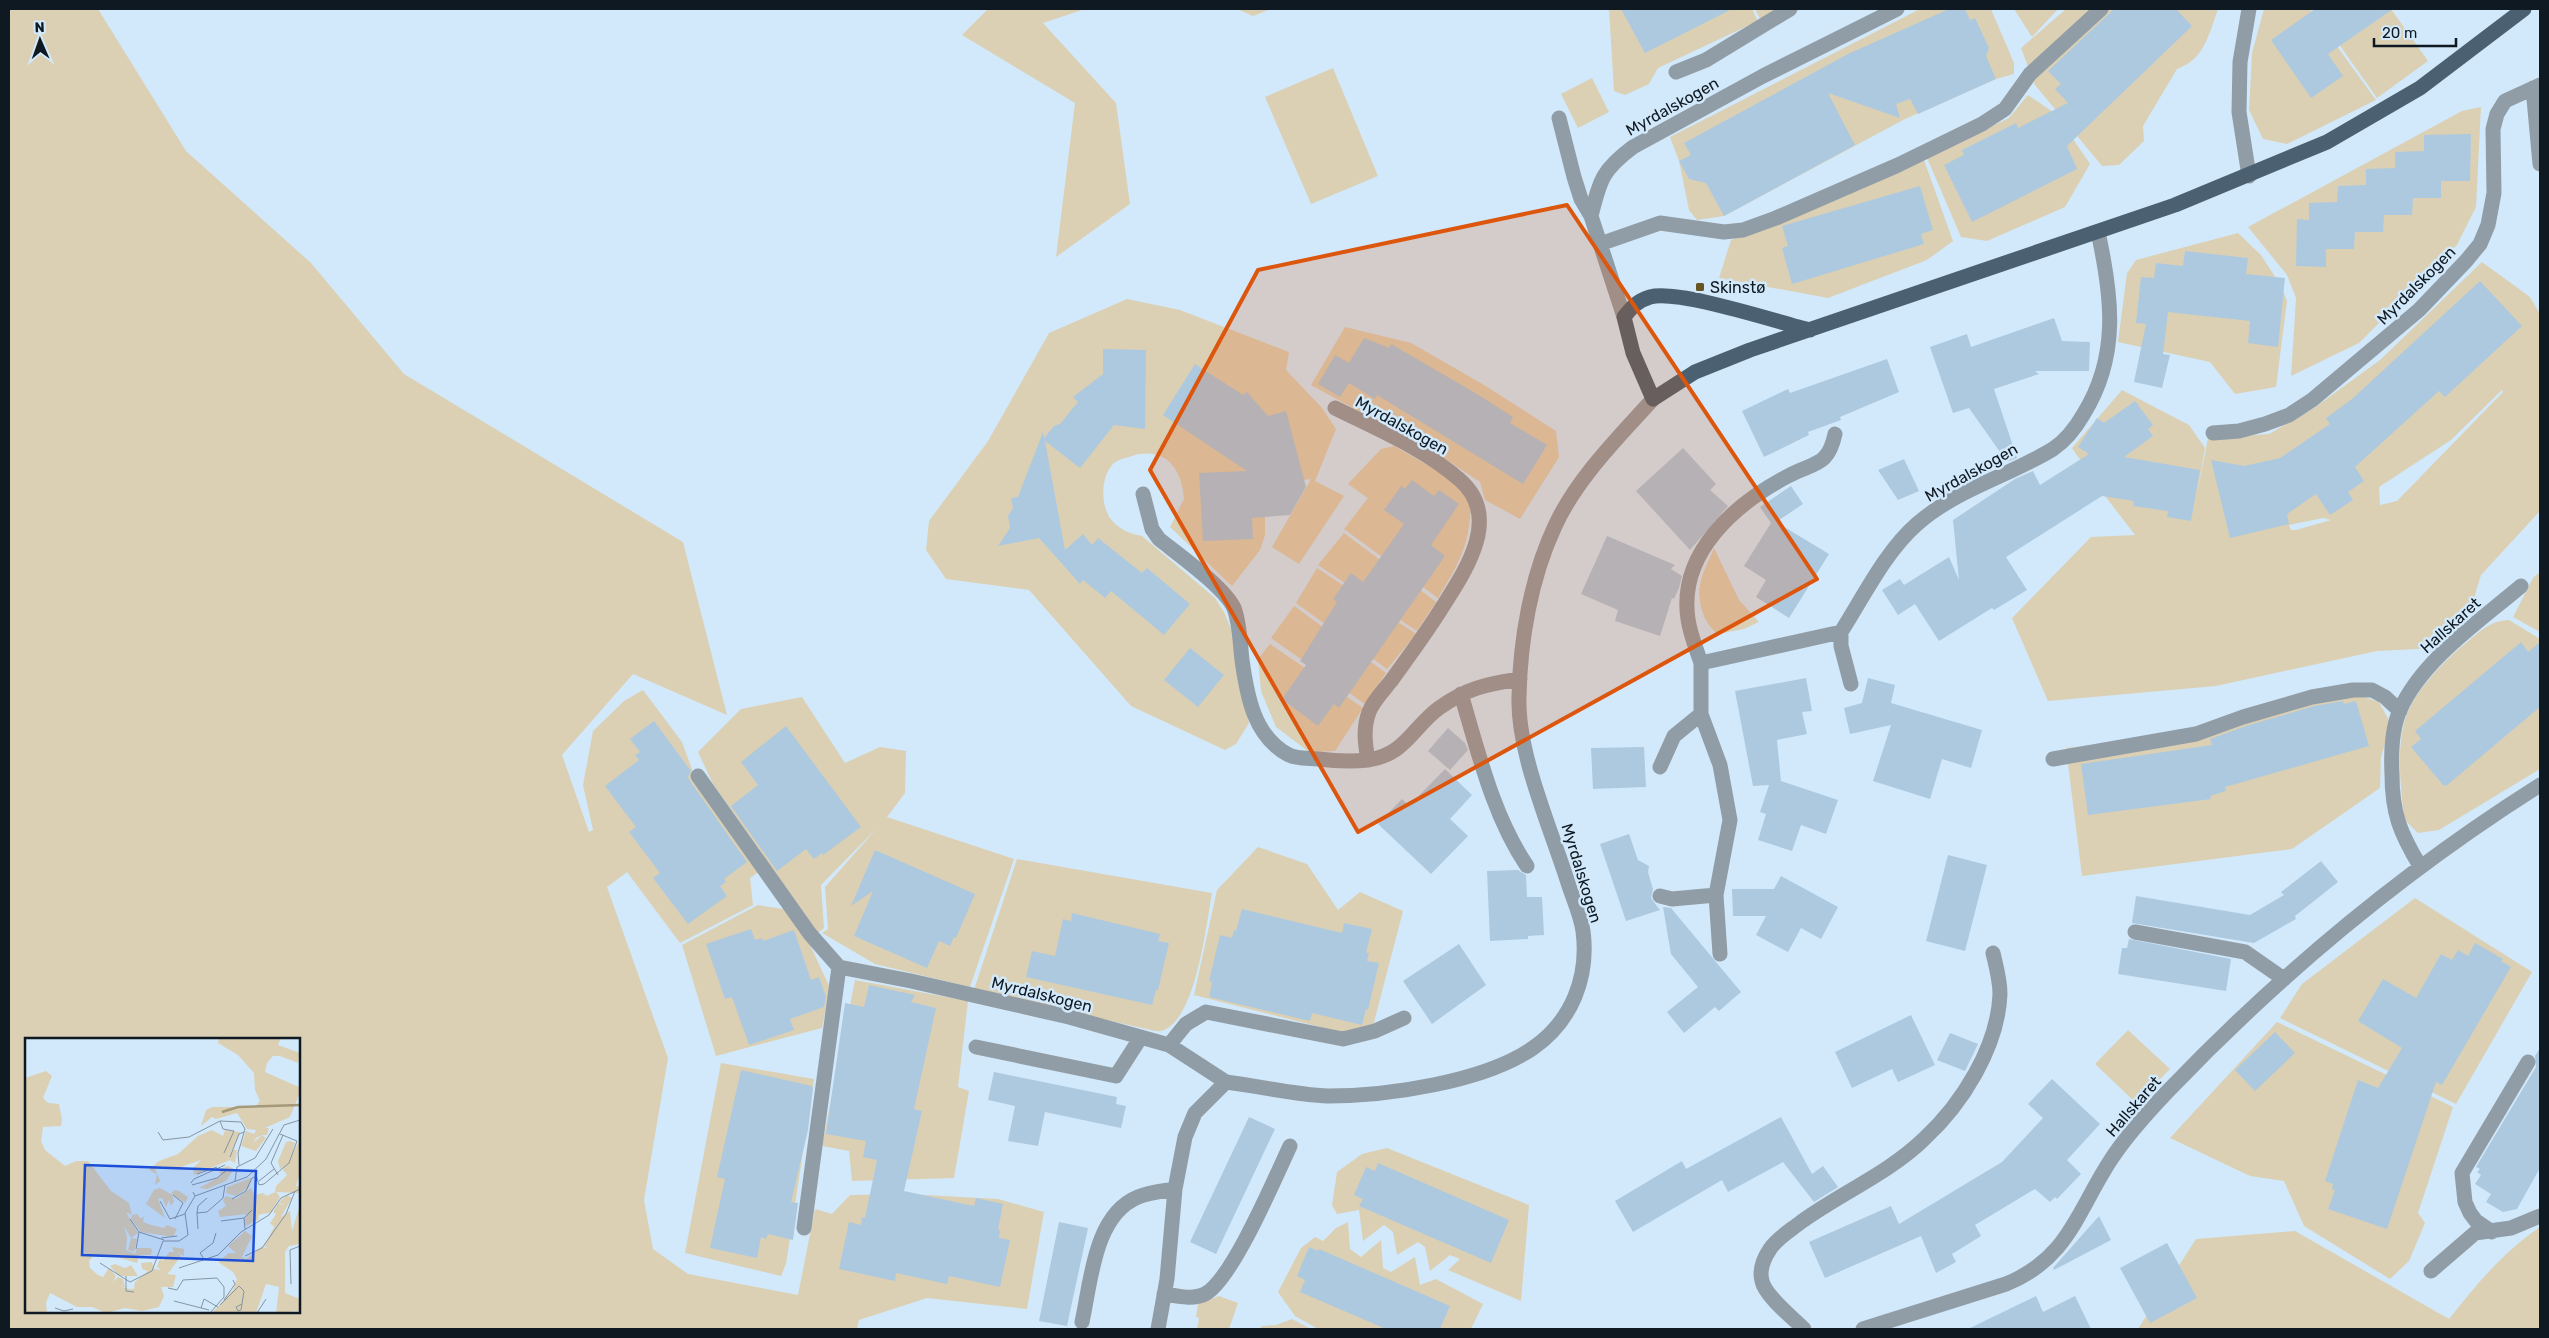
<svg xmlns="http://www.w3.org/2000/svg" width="2549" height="1338" font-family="Rubik,sans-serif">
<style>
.green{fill:#dbd0b4;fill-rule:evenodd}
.building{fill:#adc9df}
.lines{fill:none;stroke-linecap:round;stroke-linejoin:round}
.minor{stroke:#919da6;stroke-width:15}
.major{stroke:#4b6171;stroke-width:15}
.marked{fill:#dd560d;fill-opacity:0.2;stroke:#dd560d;stroke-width:4;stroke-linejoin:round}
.poi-dot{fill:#665523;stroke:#d2e9fb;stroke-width:2}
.labels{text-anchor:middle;stroke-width:5;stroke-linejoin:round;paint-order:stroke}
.street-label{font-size:16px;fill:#0f1921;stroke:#d2e9fb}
.poi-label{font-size:16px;fill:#0f1921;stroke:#d2e9fb;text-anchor:start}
.inset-river{fill:none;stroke:#a59979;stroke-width:2.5}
.inset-road{fill:none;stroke:#8496a4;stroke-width:1}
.view{fill:#1d4ed8;fill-opacity:0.15;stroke:#1d4ed8;stroke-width:2.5}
.inset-edge{fill:none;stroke:#0f1921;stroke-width:2.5}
</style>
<rect width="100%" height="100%" fill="#d2e9fb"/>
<!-- green -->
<path class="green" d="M9,9H98L186,151L311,263L404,374L683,542L727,715L633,674L562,755L589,832L593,830L583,785L593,731L624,701L643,690L682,742L696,780L760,871L750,878L753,905L680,943L627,872L607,887L668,1058L644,1200L653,1249L688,1274L798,1295L815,1209L832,1214L850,1195L907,1194L998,1199L1044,1212L1027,1309L927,1298L859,1320L857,1329H9ZM26,1039H299V1312H26Z
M988,9H1085L1043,23L1116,103L1130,204L1056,257L1075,103L962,35Z
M1237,9H1271L1253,16Z
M1609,9H1752L1758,21L1658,68L1649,84L1625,95L1614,91Z
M1755,9H1779L1760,19Z
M1920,9H1991L2014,63V74L1996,79L1905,119L1724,216L1697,220L1689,210L1679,161L1670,137Z
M2014,9H2058L2032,37Z
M2066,9H2218C2209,34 2204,60 2177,69L2143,126L2144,141L2119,165L2102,166L2035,85L2021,48Z
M2264,9H2310L2376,100L2287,144L2263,139L2249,110L2252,53Z
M2314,9H2391L2428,61L2377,98Z
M1333,68L1378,176L1311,204L1265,97Z
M1592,78L1609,112L1578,128L1561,94Z
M2028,95L2056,114L2090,164L2065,207L1987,241L1961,237L1927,158L2009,118Z
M2481,107L2476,207L2457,245L2359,343L2291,376L2296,298L2287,275L2248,227L2462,111Z
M1924,160L1953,241L1927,260L1828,298L1719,278L1731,240Z
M2238,233L2261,255L2281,286L2287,301L2276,387L2235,394L2210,362L2118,342L2127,273L2136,260Z
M2482,262L2530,297L2540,314V511L2481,575L2459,647L2377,651L2216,686L2048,701L2012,618L2091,537L2135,535L2105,496L2072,448L2122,390L2189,425L2205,448L2197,494L2208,438L2269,434L2314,408L2380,360ZM2502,390L2503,392L2397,501L2380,505L2379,487L2451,440ZM2323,518L2331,520L2296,530H2291L2289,525Z
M1127,299L1180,310L1289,352L1286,370L1322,408L1336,429L1315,481L1344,496L1299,564L1272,547L1311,479L1277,484L1265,505V535L1260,550L1232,586L1170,527L1184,499C1182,468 1165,446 1132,456C1127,458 1119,459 1114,463C1101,475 1100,503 1110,518C1118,529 1130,534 1142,536L1215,598L1224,612L1231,629L1249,723L1236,744L1225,750L1131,706L1029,590L946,579L926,550L929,521L988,441L1049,333Z
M1345,327L1411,343L1484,385L1556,431L1559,457L1520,519L1485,500L1480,482L1441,456L1311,385Z
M1394,446L1455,481L1471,499C1470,544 1461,560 1438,598L1344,529L1368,498L1348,484L1381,449Z
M1344,533L1436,602L1417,631L1318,565Z
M1714,548L1739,600L1759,622L1744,629L1718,634C1704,625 1697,601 1700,585C1702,572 1710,559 1714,548Z
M1317,568L1416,634L1387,669L1296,603Z
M2540,572V632L2513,617L2533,578Z
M1294,606L1386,673L1365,704L1271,638Z
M2509,620L2540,639V769L2439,830L2418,833L2404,819C2401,788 2396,751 2405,720C2413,692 2445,660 2466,643C2481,631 2489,621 2509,620Z
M1270,644L1363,708L1335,751L1309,752L1276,727L1261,691L1258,659Z
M2336,688L2379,702L2391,724L2381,757L2380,788L2292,849L2082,876L2066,748L2196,734Z
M802,697L845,763L880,747L906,751L905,793L887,817L1014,859L970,987L875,964L822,933L828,929L825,887L877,828L821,885L824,928L818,933L713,784L698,752L741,709Z
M1258,847L1307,864L1338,910L1360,892L1403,911L1373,1026L1344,1033L1194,995L1217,890Z
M1017,859L1212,893C1206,925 1196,1022 1161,1031C1156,1032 1148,1029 1142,1028L974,990Z
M2415,898L2532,972L2456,1104L2280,1018L2302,984Z
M758,905L789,910L811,947L830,988L822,1028L716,1056L682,945Z
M855,980L968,1001L958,1087L969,1091L954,1178L852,1181L849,1151L822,1146Z
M2277,1022L2453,1107L2418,1213L2425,1223L2409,1261L2390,1279L2304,1226L2284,1181L2250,1176L2170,1138Z
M2128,1030L2170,1069L2136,1103L2095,1064Z
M721,1063L814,1079L786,1264L781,1276L685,1253Z
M1387,1148L1529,1205L1521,1301L1448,1270L1460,1259L1450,1255L1430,1271L1425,1247L1418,1242L1397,1255L1393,1232L1384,1225L1363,1241L1359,1210L1337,1214L1332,1205L1337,1172L1362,1154Z
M1348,1222L1350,1249L1361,1257L1381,1240L1383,1268L1391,1272L1415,1257L1420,1285L1436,1279L1483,1304L1471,1329H1318L1295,1316L1278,1292L1301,1248L1315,1237L1323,1241L1336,1228Z
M2540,1227V1329H2138L2196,1239L2295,1231L2449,1319C2476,1285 2504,1251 2540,1227Z
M1219,1296L1238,1303L1229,1329H1197L1199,1318L1196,1317L1198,1304Z
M1292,1319L1311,1329H1259L1262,1326L1276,1325Z"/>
<!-- building -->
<path class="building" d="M1621,9H1732L1645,53Z
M1949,9H1965L1970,20L1975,18L1989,48L1986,56L1996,79L1918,114L1910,99L1896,104L1900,118L1828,93L1855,145L1724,216L1706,183L1689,179L1679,161L1691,155L1684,143L1848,54Z
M2114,9H2176L2192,26L2067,146L2077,169L1972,222L1944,165L1964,155L1962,150L2016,123L2018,128L2068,103L2055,89L2061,84L2048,71Z
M2315,9H2393L2328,54L2343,76L2311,98L2271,40Z
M2471,134L2470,181H2441V198H2413L2412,215H2384L2383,232H2355L2354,249H2326V267L2296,266L2297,219L2309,220V203L2337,202L2338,186L2366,185V169L2395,168V152L2424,151V135Z
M1920,186L1933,230L1921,234L1924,244L1792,284L1782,248L1788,246L1782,226Z
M2185,251L2248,258L2246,274L2285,278L2278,347L2248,343L2250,321L2168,312L2163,354L2170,355L2162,388L2134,382L2146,324L2136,323L2141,277L2154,278L2156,263L2183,266Z
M2480,281L2522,326L2445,397L2439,391L2355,467L2364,481L2348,492L2353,500L2330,515L2316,494L2287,514L2289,524L2230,538L2211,460L2244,466L2280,458L2330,424L2326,418L2352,399Z
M2054,318L2062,341L2090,342L2089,371H2035L2039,374L1994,389L2017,458L2007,462L1969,408L1953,413L1930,347L1967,334L1971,347Z
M1364,338L1389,348L1391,344L1477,394L1513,417L1510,423L1547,445L1523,484L1377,395L1375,399L1349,383L1340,397L1318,384L1335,355L1349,363Z
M1103,349L1146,350L1145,429L1114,425L1080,468L1045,441L1065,550L1083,534L1092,545L1098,538L1142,573L1147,568L1190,604L1164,635L1111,591L1105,598L1083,580L1080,584L1039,538L998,546L1010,528L1008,516L1013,508L1011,498L1018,497L1043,432L1044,438L1054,426L1060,424L1078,402L1073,397L1103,374Z
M1887,359L1899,392L1840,417L1841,420L1808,432L1809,435L1764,457L1742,411L1788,389L1790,393Z
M1195,364L1243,395L1247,392L1268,416L1286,411L1306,487L1290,515L1252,518L1253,539L1203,541L1199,473L1247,471L1163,415Z
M2135,401L2153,425L2148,429L2153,436L2124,457L2200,470L2191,521L2167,517L2168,511L2133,506L2134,501L2102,496L2006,557L2027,590L1994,610L1992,608L1939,641L1915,604L1898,615L1882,590L1900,579L1904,585L1949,557L1959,580L1953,520L2015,479L2033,471L2040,485L2089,454L2078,447L2097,418L2104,423Z
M1683,448L1716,484L1710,490L1728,506L1690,550L1636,491Z
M1904,459L1919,491L1898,500L1878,470Z
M1412,480L1434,496L1439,490L1459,504L1431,545L1445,556L1339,708L1334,704L1318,726L1282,699L1306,665L1300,661L1337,602L1333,599L1351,573L1363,582L1404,524L1384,510L1401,486L1405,489Z
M1791,486L1803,504L1776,522L1829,554L1789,618L1756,597L1766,580L1744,566L1771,523L1760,507Z
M1607,536L1675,565L1671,569L1682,576L1679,588L1674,599L1672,598L1660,636L1615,621L1618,610L1581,594Z
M2521,642L2528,652L2540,642V707L2446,786L2443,785L2411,747L2421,739L2415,731Z
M1190,648L1224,675L1198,707L1164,680Z
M1806,678L1812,711L1802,712L1807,734L1777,740L1781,781L1838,800L1826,834L1801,825L1792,851L1758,840L1766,814L1760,812L1769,785L1753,786L1735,691Z
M1868,678L1895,685L1891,703L1982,730L1971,768L1942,759L1930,799L1873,781L1891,725L1850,734L1844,708L1862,703Z
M2343,701L2344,704L2356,701L2369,746L2225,787L2226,791L2210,796L2211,799L2088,815L2081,764L2212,745L2210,739L2246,726L2314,706Z
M654,721L691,771L688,777L690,781L747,862L724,879L726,882L720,886L727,896L688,924L653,878L660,873L629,832L636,827L605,786L639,760L635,755L640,752L630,739Z
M786,726L861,827L823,855L822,853L814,859L806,849L777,871L731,806L758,785L741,762Z
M1448,728L1465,743L1468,750L1450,770L1428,751Z
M1644,747L1646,787L1593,789L1591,748Z
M1445,769L1472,795L1450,819L1468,836L1431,874L1378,824L1402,799L1409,806Z
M1629,834L1638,860L1649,866L1648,872L1653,889L1651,898L1660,910L1626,921L1600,844Z
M875,850L975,894L956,938L954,937L950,946L939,941L927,968L854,936L873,891L851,906Z
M1948,855L1987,865L1965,951L1926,941Z
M2321,861L2338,882L2295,916L2296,919L2254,943L2132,923L2136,896L2250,915L2284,895L2281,892Z
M1518,870L1526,875L1527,897H1542L1544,935L1528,936V939L1490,941L1487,871Z
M1781,876L1838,907L1821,939L1801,928L1788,952L1756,935L1766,916H1733L1732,889H1774Z
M1663,907L1671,908L1741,992L1719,1011L1715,1007L1684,1033L1667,1012L1698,987L1671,954Z
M1242,909L1342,933L1344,923L1372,929L1366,953H1369L1367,961L1379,963L1368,1010L1366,1009L1362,1025L1312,1013L1310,1021L1209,997L1212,982L1209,981L1220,935L1232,938L1234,930L1236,931Z
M1072,913L1160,934L1158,941L1169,943L1158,990H1156L1152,1005L1026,977L1032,951L1055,956L1063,919L1071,921Z
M751,929L755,940L762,938L763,941L794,930L811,980L819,977L826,997L824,1007L790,1019L794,1030L749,1045L732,997L725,999L706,944Z
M2129,939L2231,959L2226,991L2118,974L2122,948H2127Z
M2475,943L2503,959L2501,961L2511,967L2442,1085L2436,1082L2387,1229L2328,1209L2335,1190L2332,1189L2333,1184L2325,1181L2358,1080L2378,1088L2402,1048L2358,1021L2383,979L2416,998L2441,954L2452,960L2458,950L2468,956Z
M1459,944L1486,985L1432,1024L1403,981Z
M869,985L915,995L911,1002L936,1008L914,1109L922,1111L904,1191L974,1206L976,1198L1003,1204L998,1230H1000L999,1238L1010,1240L1000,1287L949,1276L947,1284L896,1273L895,1281L839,1269L849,1222L861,1225L862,1217L865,1218L877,1160L863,1157L866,1141L826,1134L845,1003L864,1007Z
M1911,1015L1935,1065L1898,1082L1892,1069L1852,1088L1835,1052Z
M2275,1032L2295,1053L2255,1091L2235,1070Z
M1950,1033L1978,1044L1965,1071L1937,1060Z
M2540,1048V1168L2517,1209L2503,1212L2486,1202L2491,1194L2475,1184L2481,1175L2477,1172L2480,1169L2476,1167L2536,1067L2535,1056Z
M741,1070L812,1086L813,1088L808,1130L791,1202L798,1203L793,1240L768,1234L766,1239L761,1237L757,1258L710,1248L725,1179L717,1177Z
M994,1072L1117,1097L1116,1104L1126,1106L1121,1128L1045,1112L1038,1146L1008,1141L1015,1106L988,1100Z
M2052,1079L2100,1124L2067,1160L2081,1174L2057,1199L2055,1197L2050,1202L2035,1189L1975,1225L1981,1236L1952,1254L1956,1262L1936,1273L1921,1236L1825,1278L1809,1242L1891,1206L1899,1224L2002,1162L2043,1118L2028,1104Z
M1249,1117L1275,1129L1216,1254L1190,1242Z
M1781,1117L1812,1174L1823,1166L1838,1187L1814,1202L1783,1162L1728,1192L1722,1180L1633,1232L1615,1201L1682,1161L1686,1169Z
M1378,1163L1509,1220L1491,1263L1359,1206L1363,1199L1354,1195L1366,1167L1375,1171Z
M2099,1216L2111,1240L2054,1270L2053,1268Z
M1059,1222L1088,1228L1067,1326L1039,1321Z
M2167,1243L2197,1298L2150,1323L2120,1268Z
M1309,1247L1318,1251L1319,1249L1450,1306L1440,1329H1386L1300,1292L1305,1280L1297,1276Z
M2036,1296L2043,1312L2075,1296L2091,1329H1968Z"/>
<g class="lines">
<!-- minor -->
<path class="minor" d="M2249,9L2240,62L2239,112L2249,176
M1676,72L1706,60L1790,9
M2533,88L2540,164
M1559,118L1574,177L1581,199L1591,216L1624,317
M1591,216C1600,180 1602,170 1633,147L1763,76L1897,9
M1600,244L1660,223L1724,232L1743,230L1776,218L1898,165L1982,124L2005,109L2030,74L2101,9
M1335,408C1377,429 1425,449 1460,480C1502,517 1466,570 1443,606C1427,632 1409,656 1391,681C1384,690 1373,701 1369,712C1363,728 1365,744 1368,760
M2213,433L2239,431L2265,424L2289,415L2312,400L2419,310L2466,261L2480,244L2488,225L2494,193L2493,129L2497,114L2505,101L2540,85
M1835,434C1828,467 1814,462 1788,476C1735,504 1678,553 1688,619C1690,634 1696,648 1701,663L1841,632C1864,596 1885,552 1917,524C1957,489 2009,476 2053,449C2065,441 2076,427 2083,415C2120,356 2112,296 2098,232
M1143,494L1152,529L1159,539C1179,555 1224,587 1234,608C1240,624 1240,643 1242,660C1247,696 1254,737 1289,755C1296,759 1310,758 1318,759C1334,761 1352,762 1368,760C1405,755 1413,727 1439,708C1467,688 1487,684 1520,679
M1841,632V646L1851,684
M1701,663V714L1720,765L1730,820L1716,895
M1461,694C1478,751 1493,816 1527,866
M2053,759L2196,734L2243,717L2312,697L2353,690H2372L2385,697L2400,711
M1660,767L1674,736L1701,714
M698,776L810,934L839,967L911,981L1069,1017L1169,1045L1226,1082
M2420,866C2400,833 2392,813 2392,774C2391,754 2392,728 2400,710C2422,660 2480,621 2521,586
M1660,896L1672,899L1716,895L1720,954
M2135,932L2245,952L2284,979
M1169,1045L1186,1024L1206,1012L1343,1039L1375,1031L1404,1018
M976,1047L1116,1076L1141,1037
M804,1228L839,967
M2492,1232L2476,1221L2470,1213L2465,1202L2462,1173L2528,1062
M2431,1271L2475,1233L2511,1228L2540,1216
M1164,1294C1177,1296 1193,1300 1205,1294C1232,1280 1275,1178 1290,1146
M1082,1322C1091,1282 1094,1215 1138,1197C1150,1192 1163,1191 1175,1189
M1158,1329L1167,1279L1175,1189L1185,1137L1195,1113L1226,1082C1259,1086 1295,1095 1328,1096C1387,1096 1484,1082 1533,1048C1572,1021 1589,977 1583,931C1581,916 1574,901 1569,886C1552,831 1517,754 1519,697C1520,640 1531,577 1555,526C1577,478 1618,438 1653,399
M1804,1329C1793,1318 1765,1296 1762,1281C1759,1270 1764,1258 1770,1249C1777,1238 1791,1230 1801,1222C1841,1193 1889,1173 1924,1139C1962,1104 1998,1047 2000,994C2000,980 1996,966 1993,953
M1863,1329L2006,1284C2068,1259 2077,1212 2110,1161C2126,1136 2147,1113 2168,1091C2279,975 2404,871 2540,785"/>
<!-- major -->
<path class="major" d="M1810,330C1777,322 1678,289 1650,297C1637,301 1632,307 1624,317L1633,353L1653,399L1695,372L1750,350L2175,205L2327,142L2420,88L2524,9"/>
</g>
<!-- marked area -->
<path class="marked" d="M1567,205L1817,579L1358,832L1150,470L1258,270Z"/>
<!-- markers -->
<rect class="poi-dot" x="1695" y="282" width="10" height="10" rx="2.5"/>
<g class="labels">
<!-- street labels -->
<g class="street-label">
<text transform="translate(1672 106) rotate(-29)" y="6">Myrdalskogen</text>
<text transform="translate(2416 285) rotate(-45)" y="6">Myrdalskogen</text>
<text transform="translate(1402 425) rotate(29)" y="6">Myrdalskogen</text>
<text transform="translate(1971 472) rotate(-29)" y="6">Myrdalskogen</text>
<text transform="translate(2450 625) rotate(-42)" y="6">Hallskaret</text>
<text transform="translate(1582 873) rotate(73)" y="6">Myrdalskogen</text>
<text transform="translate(1042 994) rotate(14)" y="6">Myrdalskogen</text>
<text transform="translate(2133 1106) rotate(-49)" y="6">Hallskaret</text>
</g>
<!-- poi labels -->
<g class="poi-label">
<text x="1710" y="293">Skinstø</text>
</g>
</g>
<!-- overview -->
<g transform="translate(25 1038)">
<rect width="275" height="275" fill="#d2e9fb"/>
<path d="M194,0H256L253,7L275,15L273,25L255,18H248L242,25L240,34L274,49V57L265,79L240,90H244L242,97H237L231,100L228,105L237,97L241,100L231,113L216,108L221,93L229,96L231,92L222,91L212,75L191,81L187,79L176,88L181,72L187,69H230L235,63L230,52L229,35L213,17L193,5ZM21,33L27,38L18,60L23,65L34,66L37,82L36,88L18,89L16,103L20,112L40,128L51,123H63L86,153L104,165L107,177L112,176L115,180L119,179L118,184L126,187L139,190L142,187L152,191L148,199L116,194L106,181L107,177L101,174L113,195L106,200L112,201L109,214L103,212L106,200L99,188L102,199L101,212L110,216L112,210H124L127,211L126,217H114L112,225L91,219L68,218L64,223L65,230L73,237L78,239L84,230L91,238L88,244L93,239L98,241L100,249L95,248L104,251H109L110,244L123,233L117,231L116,225L127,224L129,231L136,232L132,229L135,220L138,223L144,214H149L147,209L159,211V218L151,214L156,218L147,230L143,226L147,231L142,236L151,237L148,249H136L139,258L134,269L117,273L100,270L81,275L67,269H52L25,255L21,265L22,275H0V40ZM187,92L198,98L200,92L215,94L203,121L208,112H212L210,125L205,122L169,137L168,130L176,122L156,129L144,131L138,128L130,131L135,143L130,147L132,136L124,132L134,123L153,116L173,98ZM275,102V135L271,148H275V155L251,154L255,159L245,175L236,176L233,178L234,181L221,188L219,183L222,176L195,179L193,173L201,168L198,162L201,158L211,161L226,150L230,157L238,155L242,158L250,154L251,148L262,137L258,132ZM265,103L270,105L266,118L262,127L255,131L253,123L261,104ZM203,128L209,131L201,143L182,151L174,150L196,138L194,131ZM226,140L224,149L211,158L201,155L202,149ZM135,150L146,156L149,152L154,153L163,159L160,165L147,156L149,163L146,168L144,162L141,169L137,160L133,161L140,180L121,166L129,152ZM262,157L267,160L256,179L265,173L267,193L275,167V206L264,208L260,214V255L275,261V273L251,275L254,249L241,246L231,275H187L208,252L212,241L208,234L193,224L204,215H211L203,208L220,193L227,198L217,219L221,221L236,209L243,210L239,208L249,189L245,185L251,176L248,174L253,165L260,168L254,164ZM90,226L100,230L106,227L113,238H94L85,228Z" fill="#dbd0b4"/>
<path class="inset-river" d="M197,74L213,69L275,67"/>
<path class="inset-road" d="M133,94L138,102L164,99L195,83M199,115L209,93L198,91L195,83L216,84L220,91L213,115L214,127M205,119L214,96L219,94M230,133L234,147L239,146L264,125L272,103L255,96M172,136L192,129M253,137L246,125L258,97M210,143L212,129L230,120L248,91M234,143L249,131M166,145L169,141L200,127M167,147L192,140L203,131M168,154L170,158L222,139L241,121L259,87L275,82M148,157L158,165L150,181M182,160L173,168L172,175L182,174L198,160L200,147M207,161L221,153L227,140L232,138M135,163L145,181L160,176M172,175L173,191M105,181L114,194L139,202M196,183L219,180M220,191L219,180L227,172M136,200L152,198M111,211L114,194M220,218L237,210L261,176L270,153M179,221L175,215L188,205L191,195M75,225L105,244L127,233L138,203H154L163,197L160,175L170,158M154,230L193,217L216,194L244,177L256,160L275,151M101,238V253L109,254M266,246L265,212L275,208M143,250L152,252L158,242L192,240L199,249V259L185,275M199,262L210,246L208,242M149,263L184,272M195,267L214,248L219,253L216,272L213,273L211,269L217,266M30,270L39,273L48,271M176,270L179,261L193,269M232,275L241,261"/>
<path class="view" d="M60,127L231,133L228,223L57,217Z"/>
<rect width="275" height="275" class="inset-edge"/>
</g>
<!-- border -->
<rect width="2549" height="1338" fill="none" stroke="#0f1921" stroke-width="20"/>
<!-- north arrow -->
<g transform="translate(40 40) rotate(358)" stroke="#d2e9fb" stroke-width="4" paint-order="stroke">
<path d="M0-4L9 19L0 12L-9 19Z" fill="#0f1921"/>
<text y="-8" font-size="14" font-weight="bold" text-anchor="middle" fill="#0f1921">N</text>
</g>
<!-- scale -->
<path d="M2374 38v8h82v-8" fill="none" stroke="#0f1921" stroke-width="2.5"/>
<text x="2382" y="38" font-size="15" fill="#0f1921" stroke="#d2e9fb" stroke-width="4" paint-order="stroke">20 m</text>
</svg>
